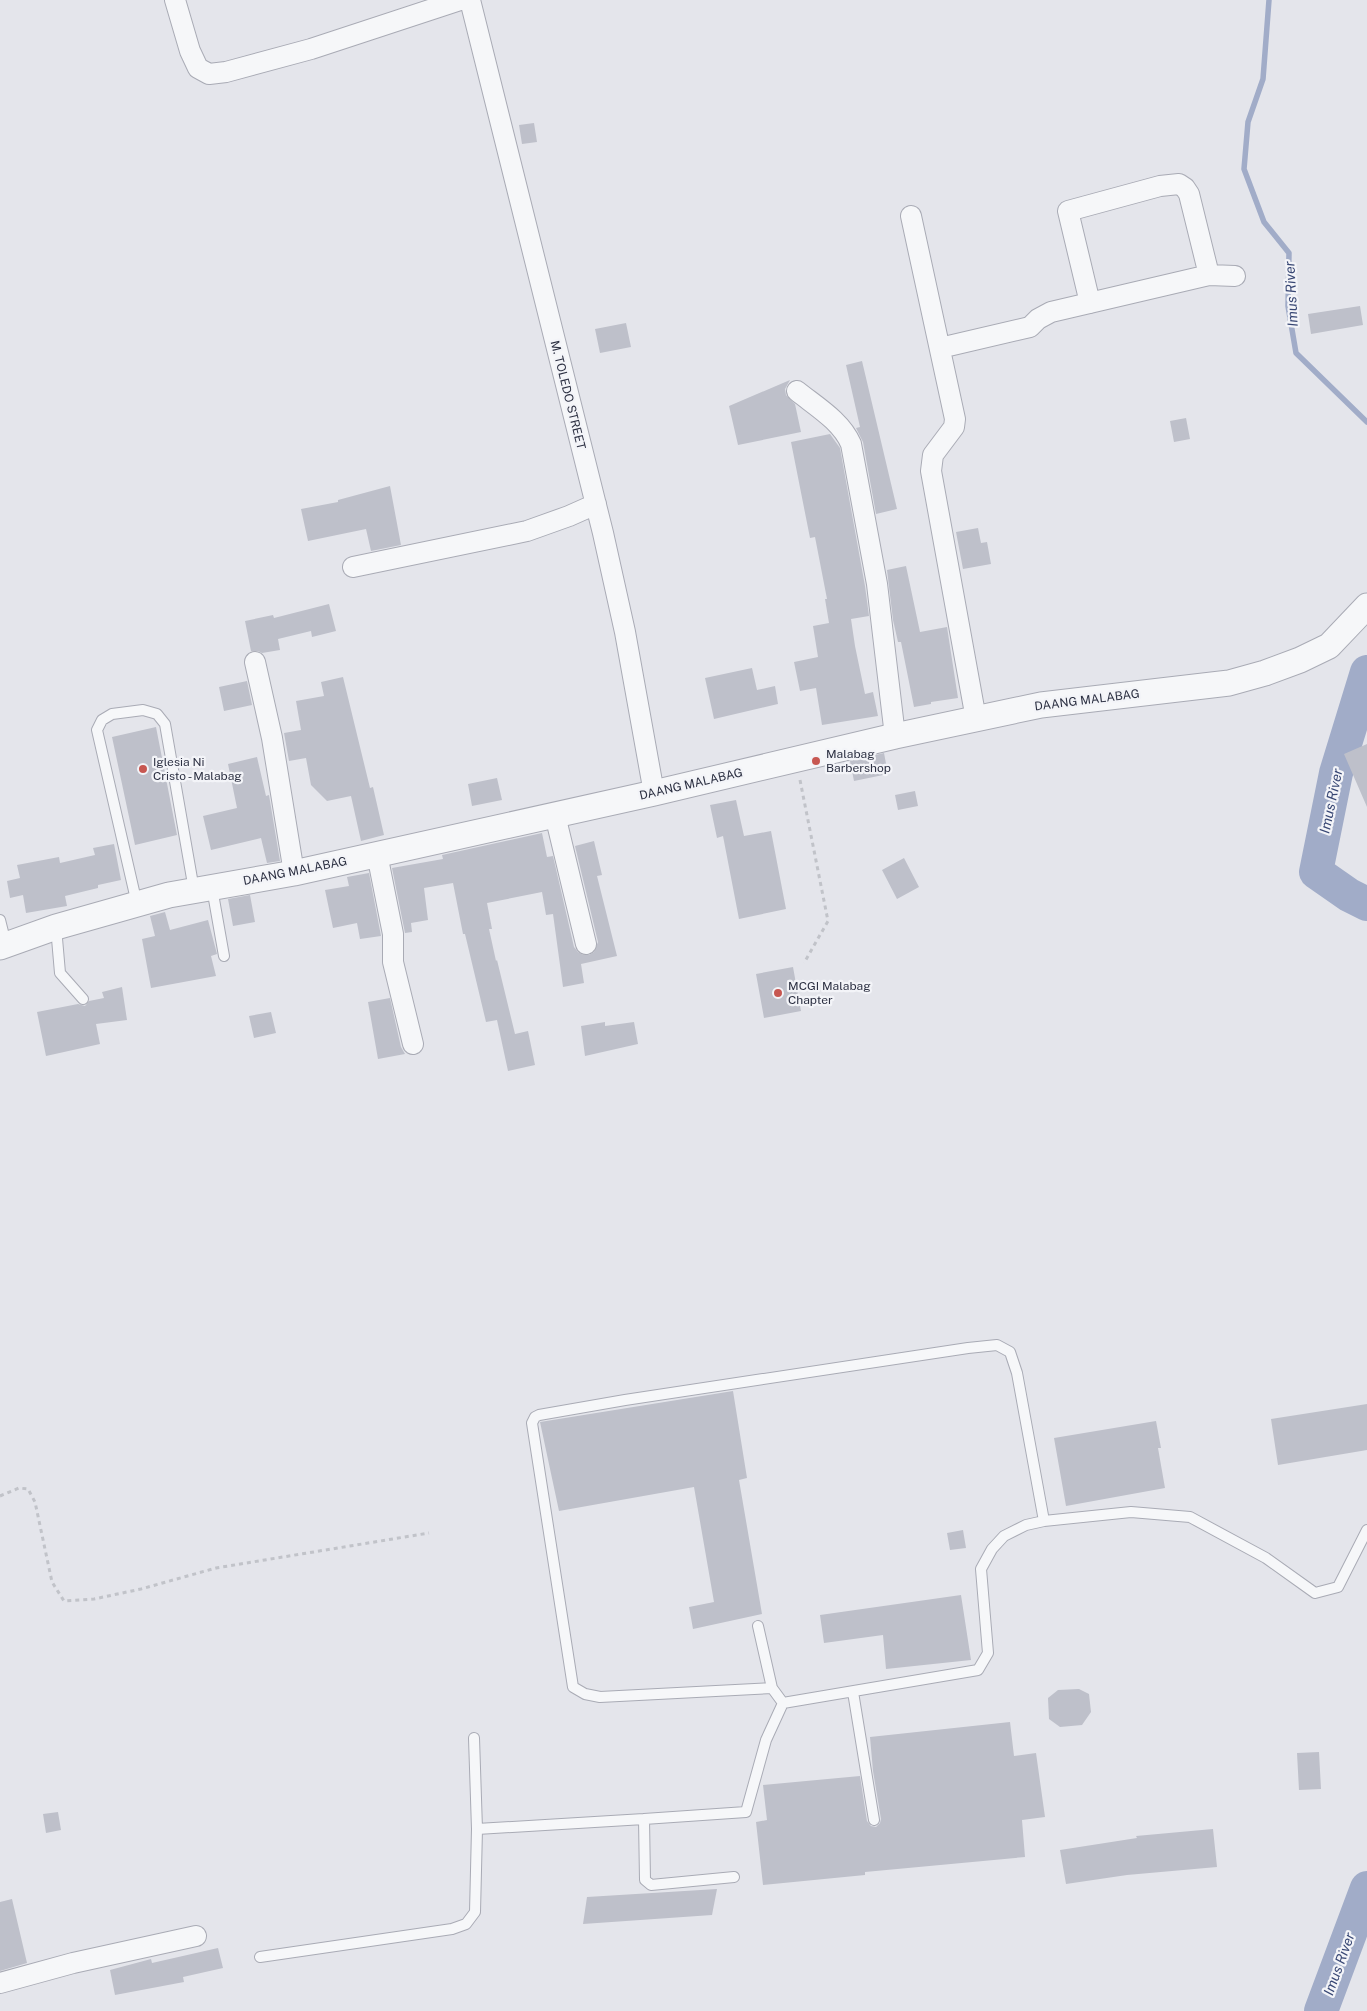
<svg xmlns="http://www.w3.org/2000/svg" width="1367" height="2011" font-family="'Public Sans',sans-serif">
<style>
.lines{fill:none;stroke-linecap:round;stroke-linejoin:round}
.stream{stroke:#a1acc8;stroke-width:5.5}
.river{stroke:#a1acc8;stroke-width:34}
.building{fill:#bec0ca}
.service-casing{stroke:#a9abb5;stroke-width:12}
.minor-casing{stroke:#a9abb5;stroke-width:22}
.tertiary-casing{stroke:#a9abb5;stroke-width:27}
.path{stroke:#c1c3c9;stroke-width:3;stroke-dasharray:4 4;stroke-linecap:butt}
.service{stroke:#f6f7f9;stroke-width:10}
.minor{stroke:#f6f7f9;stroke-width:20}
.tertiary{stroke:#f6f7f9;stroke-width:25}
.poi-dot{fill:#c75751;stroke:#f3f4f8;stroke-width:2}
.labels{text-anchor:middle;stroke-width:4.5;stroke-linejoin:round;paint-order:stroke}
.street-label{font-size:12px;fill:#2c3042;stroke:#f3f4f8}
.poi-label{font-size:12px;fill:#2c3042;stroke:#f3f4f8;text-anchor:start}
.water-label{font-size:14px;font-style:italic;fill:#384774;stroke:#f3f4f8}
</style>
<rect width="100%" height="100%" fill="#e4e5eb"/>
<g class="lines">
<!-- stream -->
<path class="stream" d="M1269,0L1263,79L1248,122L1244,169L1264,222L1289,253L1288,306L1296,353L1367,422"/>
<!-- river -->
<path class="river" d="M1367,672L1336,773L1316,872L1349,895L1367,904
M1321,2011L1367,1888"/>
</g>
<!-- building -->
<path class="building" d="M534,123L537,142L522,144L519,125Z
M1360,306L1363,325L1311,334L1308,314Z
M626,323L631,347L600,353L595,329Z
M862,361L897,509L876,514L863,442L856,428L860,427L846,365Z
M790,380L785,389L786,395L795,404L801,432L738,445L729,406Z
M1186,418L1190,439L1174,442L1170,421Z
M830,434L840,448L865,586L869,616L851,619L855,646L865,694L873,692L878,716L822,725L816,688L800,691L794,662L818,657L813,626L829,623L825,599H827L815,537L810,538L791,442Z
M390,486L401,545L371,551L366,529L308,541L301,509L338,502V500Z
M978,528L981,543L987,542L991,564L963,569L956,532Z
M906,566L920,632L947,627L958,698L931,702V704L914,707L901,642H898L893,620L887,570Z
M329,604L336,631L312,637L311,631L278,639L280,650L262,653L258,651H251L245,621L273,615L274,618Z
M752,668L757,690L775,686L778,704L714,719L705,678Z
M343,677L370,788L373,787L384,835L361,841L351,796L327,801L311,785L306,758L289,761L284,733L301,730L296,701L324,696L321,682Z
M247,681L252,705L224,711L219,687Z
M156,727L177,835L135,845L112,737Z
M1367,744V807L1344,754Z
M884,753L888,774L854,781L850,761Z
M257,757L266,796L269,795L280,861L267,863L261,838L211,850L203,816L237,808L228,764Z
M497,778L502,800L472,806L468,784Z
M915,791L918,806L898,810L895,795Z
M736,800L744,836L771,831L786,909L739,919L723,836L717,838L710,805Z
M542,833L547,857L553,856L574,947L578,952L583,955H589L594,952L598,942L575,846L594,841L602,875L597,876L617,956L581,964L584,983L563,987L553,914L546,915L542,892L487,903L492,929H489L496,961L497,960L515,1034L528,1031L535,1065L508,1071L497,1020L486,1022L465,934H463L453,883L424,888L428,920L411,923L412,932L405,933L392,868L443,859L442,855Z
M114,844L121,880L98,885V888L65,896L67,906L26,913L23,895L10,898L7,881L20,878L17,865L59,857L60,863L95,855L93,848Z
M904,858L919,887L897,899L882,870Z
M369,873L381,936L360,939L357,923L333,928L325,890L349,886L347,877Z
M250,895L255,922L233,926L228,899Z
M165,912L170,930L208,920L217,954L211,956L216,976L151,988L142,939L155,936L150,916Z
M793,967L801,1011L764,1018L756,974Z
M122,987L127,1020L96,1024L100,1044L46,1056L37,1012L78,1004L85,1006L89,1001L104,998L102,992Z
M390,998L401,1047L405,1054L378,1059L368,1002Z
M271,1012L276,1033L254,1038L249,1016Z
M605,1022V1026L634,1022L638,1044L585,1056L581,1026Z
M733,1391L747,1478L739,1480L762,1614L693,1629L689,1607L714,1602L694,1487L559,1511L540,1422Z
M1367,1404V1450L1278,1465L1271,1419Z
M1156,1421L1161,1448H1158L1165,1488L1066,1506L1054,1438Z
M963,1530L966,1548L950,1550L947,1533Z
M961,1595L971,1660L886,1669L883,1635L824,1643L820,1615Z
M1079,1689L1089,1694L1091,1712L1082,1725L1060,1727L1049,1719L1048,1698L1058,1690Z
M1010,1722L1014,1756L1036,1753L1045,1817L1022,1820L1025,1857L865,1872V1875L763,1885L756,1822L767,1820L763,1785L860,1776L867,1821L871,1826L876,1827L880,1823L881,1819L873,1771L870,1737Z
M1319,1752L1321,1789L1299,1790L1297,1753Z
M58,1812L61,1830L46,1833L43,1814Z
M1213,1829L1217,1867L1127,1875L1066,1884L1060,1850L1137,1838L1136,1836Z
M717,1889L712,1915L583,1924L587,1897Z
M12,1899L27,1963L0,1971V1902Z
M218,1948L223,1968L183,1977L184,1982L115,1995L110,1970L151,1959L152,1963Z"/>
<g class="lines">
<!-- service casing -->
<g class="service-casing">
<path id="service" d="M212,888L224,956
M137,904L97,730L102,720L112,714L143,710L157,714L165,724L194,890
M0,920L6,944
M56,927L60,973L83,999
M758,1626L772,1688
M853,1692L874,1820
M783,1703L772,1688L600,1697L585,1694L573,1687L532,1423L535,1417L539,1415L625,1400L968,1348L997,1345L1010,1352L1017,1373L1044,1521
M474,1738L477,1829L644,1819
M734,1877L651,1885L645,1880L644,1819L746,1812L766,1740L783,1703L978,1670L988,1653L981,1569L992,1549L1004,1536L1026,1525L1044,1521L1131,1512L1190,1517L1266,1558L1315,1593L1338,1587L1367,1530
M260,1957L452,1929L466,1924L475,1912L477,1829"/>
</g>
<!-- minor casing -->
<g class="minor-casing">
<path id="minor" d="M175,0L190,51L198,68L209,74L226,72L311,49L460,0
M470,0L603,533L625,632L654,793
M911,216L955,419L954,427L933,455L931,471L976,719
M1090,303L1068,211L1160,186L1179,184L1185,188L1189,194L1209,275
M940,348L1030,327L1038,319L1051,312L1209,275L1235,276
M797,391C817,407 841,421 851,444L877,584L895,736
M353,567L527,531L569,516L596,504
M255,662L272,738L294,873
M555,815L586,944
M377,854L393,934V962L413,1044
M0,1983L73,1963L196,1936"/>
</g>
<!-- tertiary casing -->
<g class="tertiary-casing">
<path id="tertiary" d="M0,947L56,927L169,895L294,873L654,793L895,736L1041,705L1229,683L1265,673L1300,660L1329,646L1367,606"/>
</g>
<!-- path -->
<path class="path" d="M800,780L828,921L804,963
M0,1496L19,1488L28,1489L35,1502L52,1582L64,1601L94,1599L141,1589L216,1568L429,1533"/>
<!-- service -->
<use href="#service" class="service"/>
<!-- minor -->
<use href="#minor" class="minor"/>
<!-- tertiary -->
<use href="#tertiary" class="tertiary"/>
</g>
<!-- markers -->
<g class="poi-dot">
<circle cx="816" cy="761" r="5"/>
<circle cx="143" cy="769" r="5"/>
<circle cx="778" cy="993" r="5"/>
</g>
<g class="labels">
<!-- street labels -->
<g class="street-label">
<text transform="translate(568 395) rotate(76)" y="4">M. TOLEDO STREET</text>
<text transform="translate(1087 700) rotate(-7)" y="4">DAANG MALABAG</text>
<text transform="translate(691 784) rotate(-13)" y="4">DAANG MALABAG</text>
<text transform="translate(295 871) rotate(-11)" y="4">DAANG MALABAG</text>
</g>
<!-- poi labels -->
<g class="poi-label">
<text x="826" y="758">Malabag<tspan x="826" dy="14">Barbershop</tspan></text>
<text x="153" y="766">Iglesia Ni<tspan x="153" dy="14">Cristo - Malabag</tspan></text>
<text x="788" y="990">MCGI Malabag<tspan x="788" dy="14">Chapter</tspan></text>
</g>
<!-- water labels -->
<g class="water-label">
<text transform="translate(1291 294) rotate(-93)" y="5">Imus River</text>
<text transform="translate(1331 801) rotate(-78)" y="5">Imus River</text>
<text transform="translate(1339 1964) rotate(-70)" y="5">Imus River</text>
</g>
</g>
</svg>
